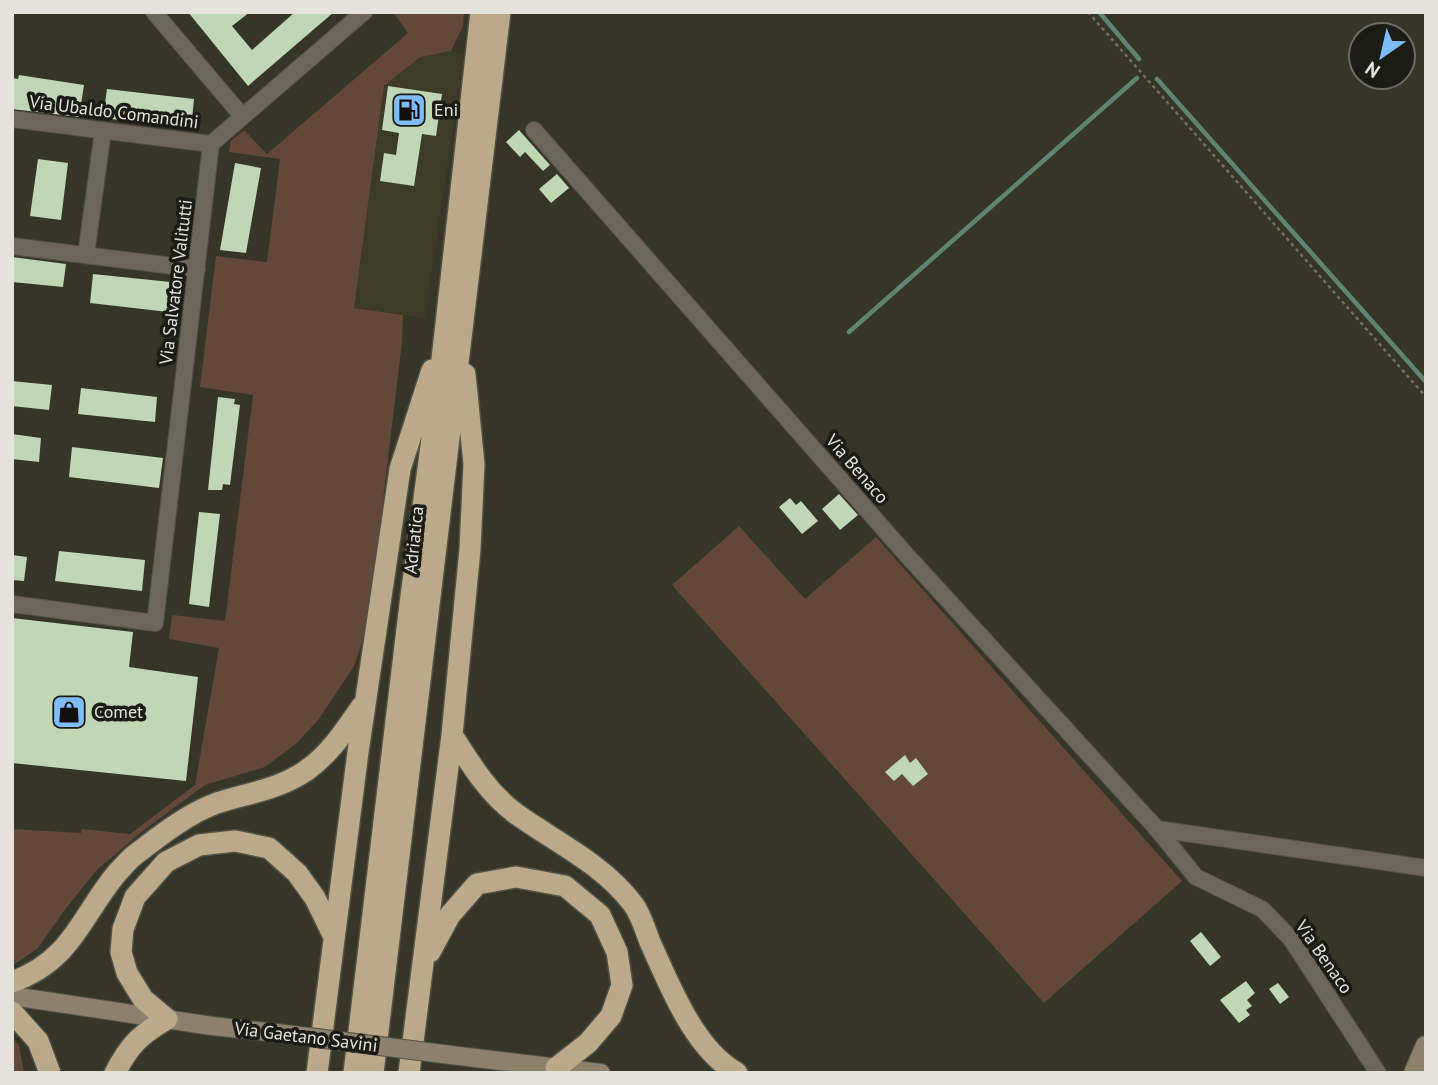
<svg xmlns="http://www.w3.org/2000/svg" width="1438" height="1085" font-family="'PT Sans',sans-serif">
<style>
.built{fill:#3b3b27}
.green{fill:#61483a}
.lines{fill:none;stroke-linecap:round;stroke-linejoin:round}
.stream{stroke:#618372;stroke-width:4.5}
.building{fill:#c1d5b7}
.street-casing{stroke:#515145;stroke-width:18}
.secondary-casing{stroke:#515145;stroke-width:20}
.highway-casing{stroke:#515145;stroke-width:24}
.path{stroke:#6f6f63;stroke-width:2.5;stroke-dasharray:3.5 3.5;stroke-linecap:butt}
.street{stroke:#6d665a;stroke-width:16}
.secondary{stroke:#8d816e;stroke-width:18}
.highway{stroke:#bba98c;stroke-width:21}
.secondary-bridge-casing{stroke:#515145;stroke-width:20;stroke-linecap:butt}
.secondary-bridge{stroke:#8d816e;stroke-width:18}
.labels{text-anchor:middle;stroke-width:7;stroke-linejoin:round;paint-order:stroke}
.poi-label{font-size:18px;fill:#e3e3db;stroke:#1c1c16;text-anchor:start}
.street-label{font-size:18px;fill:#e3e3db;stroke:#1c1c16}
</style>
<rect width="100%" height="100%" fill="#353528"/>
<!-- built -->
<path class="built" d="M451,51L464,54L425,318L354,308L384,85L420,57Z"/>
<!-- green -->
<path class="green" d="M393,12H464L463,26L451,51L420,57L384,86L354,308L403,315L402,342L379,534L364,636L354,666L319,719L297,743L265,767L205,785L144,830L98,869L66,908L38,948L12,966V829L81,833L82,829L130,834L195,785L219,648L169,639L172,615L225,621L253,395L200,387L216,256L267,262L280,159L229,152L231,141L244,130L267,154L408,33Z
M739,526L805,599L876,537L1182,881L1044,1003L672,585Z
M12,1037L19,1045L24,1073H12Z"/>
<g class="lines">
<!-- stream -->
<path class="stream" d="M1099,12L1139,59
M1157,79L1426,382
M849,332L1137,78"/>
</g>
<!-- building -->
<path class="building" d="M188,12H250L232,26L252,50L295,12H334L248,86Z
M19,75L84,85L79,117L12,109V78L18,79Z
M388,86L442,94L436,136L422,134L414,186L380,181L384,153L396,155L399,133L382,130Z
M107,89L194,99L191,129L103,118Z
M519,130L550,165L543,171L525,152L520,157L506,142Z
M38,159L68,163L61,220L30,216Z
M235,163L261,168L246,253L220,250Z
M557,174L569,188L551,203L539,189Z
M12,257L66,264L63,287L12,282Z
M93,274L180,283L177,313L90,303Z
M12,381L52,385L49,410L12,406Z
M81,388L157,397L155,422L78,414Z
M218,397L235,399L234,404L240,405L230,485L223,484L222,490H208Z
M12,434L41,438L39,462L12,459Z
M72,447L163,458L159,488L69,477Z
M839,494L858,515L840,530L822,509Z
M790,498L796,505L801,501L818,521L802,534L779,507Z
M199,512L220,514L209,607L189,604Z
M59,551L145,560L142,591L55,581Z
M12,555L27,557L24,581L12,580Z
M12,618L133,632L129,667L198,677L186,781L12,763Z
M905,755L910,763L916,758L928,774L913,786L902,774L894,781L885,772Z
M1201,932L1221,957L1210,966L1190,941Z
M1246,981L1255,993L1247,1000L1252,1006L1246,1010L1250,1015L1239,1023L1220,1000Z
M1278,983L1289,997L1280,1004L1269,989Z"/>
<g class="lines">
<!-- street casing -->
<g class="street-casing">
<path id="street" d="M154,12L242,116
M12,119L211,144
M534,130L903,551L1157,829L1196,877L1262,909L1291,939L1378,1073
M12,246L197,269
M86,255L103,131
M12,604L155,623L211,144L364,12
M1157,829L1426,868"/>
</g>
<!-- secondary casing -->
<g class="secondary-casing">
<path id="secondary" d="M12,996L212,1026L277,1033
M459,1056L601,1073
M1413,1073L1425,1045"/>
</g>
<!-- highway casing -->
<g class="highway-casing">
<path id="highway" d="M452,735C470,763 488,793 515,813C555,842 602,863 633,904C641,914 645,930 650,942C670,986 694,1049 737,1073
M430,952L450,915L477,884L516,877L565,886L600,915L617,952L622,985L611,1016L588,1043L556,1068L560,1073
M12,982C72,961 81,916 117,873C123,867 129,859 136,854C161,835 187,814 217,803C248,793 278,790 307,770C330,754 346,729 362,706
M12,1012L38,1041L50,1073
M115,1073C130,1044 140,1035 167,1019L143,999L127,973L121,952L123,929L135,897L166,862L199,845L235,841L269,848L297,873L315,898L334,937
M317,1073L358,752L400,469L432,370
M354,1073L410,604L439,386L481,12
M373,1073L500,12
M409,1073L452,735L470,549L474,464L465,374"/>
</g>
<!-- path -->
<path class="path" d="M1088,12L1426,397"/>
<!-- street -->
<use href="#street" class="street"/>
<!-- secondary -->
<use href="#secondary" class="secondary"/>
<!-- highway -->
<use href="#highway" class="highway"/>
<!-- secondary-bridge casing -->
<g class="secondary-bridge-casing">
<path id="secondary-bridge" d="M277,1033L459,1056"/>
</g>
<!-- secondary-bridge -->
<use href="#secondary-bridge" class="secondary-bridge"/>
</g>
<!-- icons -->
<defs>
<g id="fuel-square" transform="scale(1.75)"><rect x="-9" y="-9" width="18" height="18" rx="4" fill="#7fbdf9" stroke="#1c1c16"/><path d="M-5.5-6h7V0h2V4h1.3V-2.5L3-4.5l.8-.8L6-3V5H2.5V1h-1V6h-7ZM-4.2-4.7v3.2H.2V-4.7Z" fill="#111"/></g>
<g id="shop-square" transform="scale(1.75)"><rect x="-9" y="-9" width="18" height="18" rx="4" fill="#7fbdf9" stroke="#1c1c16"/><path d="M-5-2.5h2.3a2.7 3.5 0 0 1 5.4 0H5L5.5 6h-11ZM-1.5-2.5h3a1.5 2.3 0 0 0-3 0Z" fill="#111"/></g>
</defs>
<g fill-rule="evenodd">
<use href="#fuel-square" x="409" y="110"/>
<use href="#shop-square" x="69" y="712"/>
</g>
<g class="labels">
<!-- poi labels -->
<g class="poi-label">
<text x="434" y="116">Eni</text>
<text x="94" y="718">Comet</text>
</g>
<!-- street labels -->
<g class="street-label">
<text transform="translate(114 112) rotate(7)" y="6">Via Ubaldo Comandini</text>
<text transform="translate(176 282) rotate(-83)" y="6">Via Salvatore Valitutti</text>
<text transform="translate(857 469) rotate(49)" y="6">Via Benaco</text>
<text transform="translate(414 540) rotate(-84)" y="6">Adriatica</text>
<text transform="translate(1324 957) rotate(55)" y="6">Via Benaco</text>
<text transform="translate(306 1037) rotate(7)" y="6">Via Gaetano Savini</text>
</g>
</g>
<!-- border -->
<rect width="1438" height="1085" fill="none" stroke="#e3e3db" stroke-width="28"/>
<!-- north arrow -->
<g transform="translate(1382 56) rotate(214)"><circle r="33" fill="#1c1c16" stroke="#6c6c65" stroke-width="2"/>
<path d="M0-5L12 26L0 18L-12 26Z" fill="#7fbdf9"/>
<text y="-10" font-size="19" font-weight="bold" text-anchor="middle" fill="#e3e3db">N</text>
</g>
</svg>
